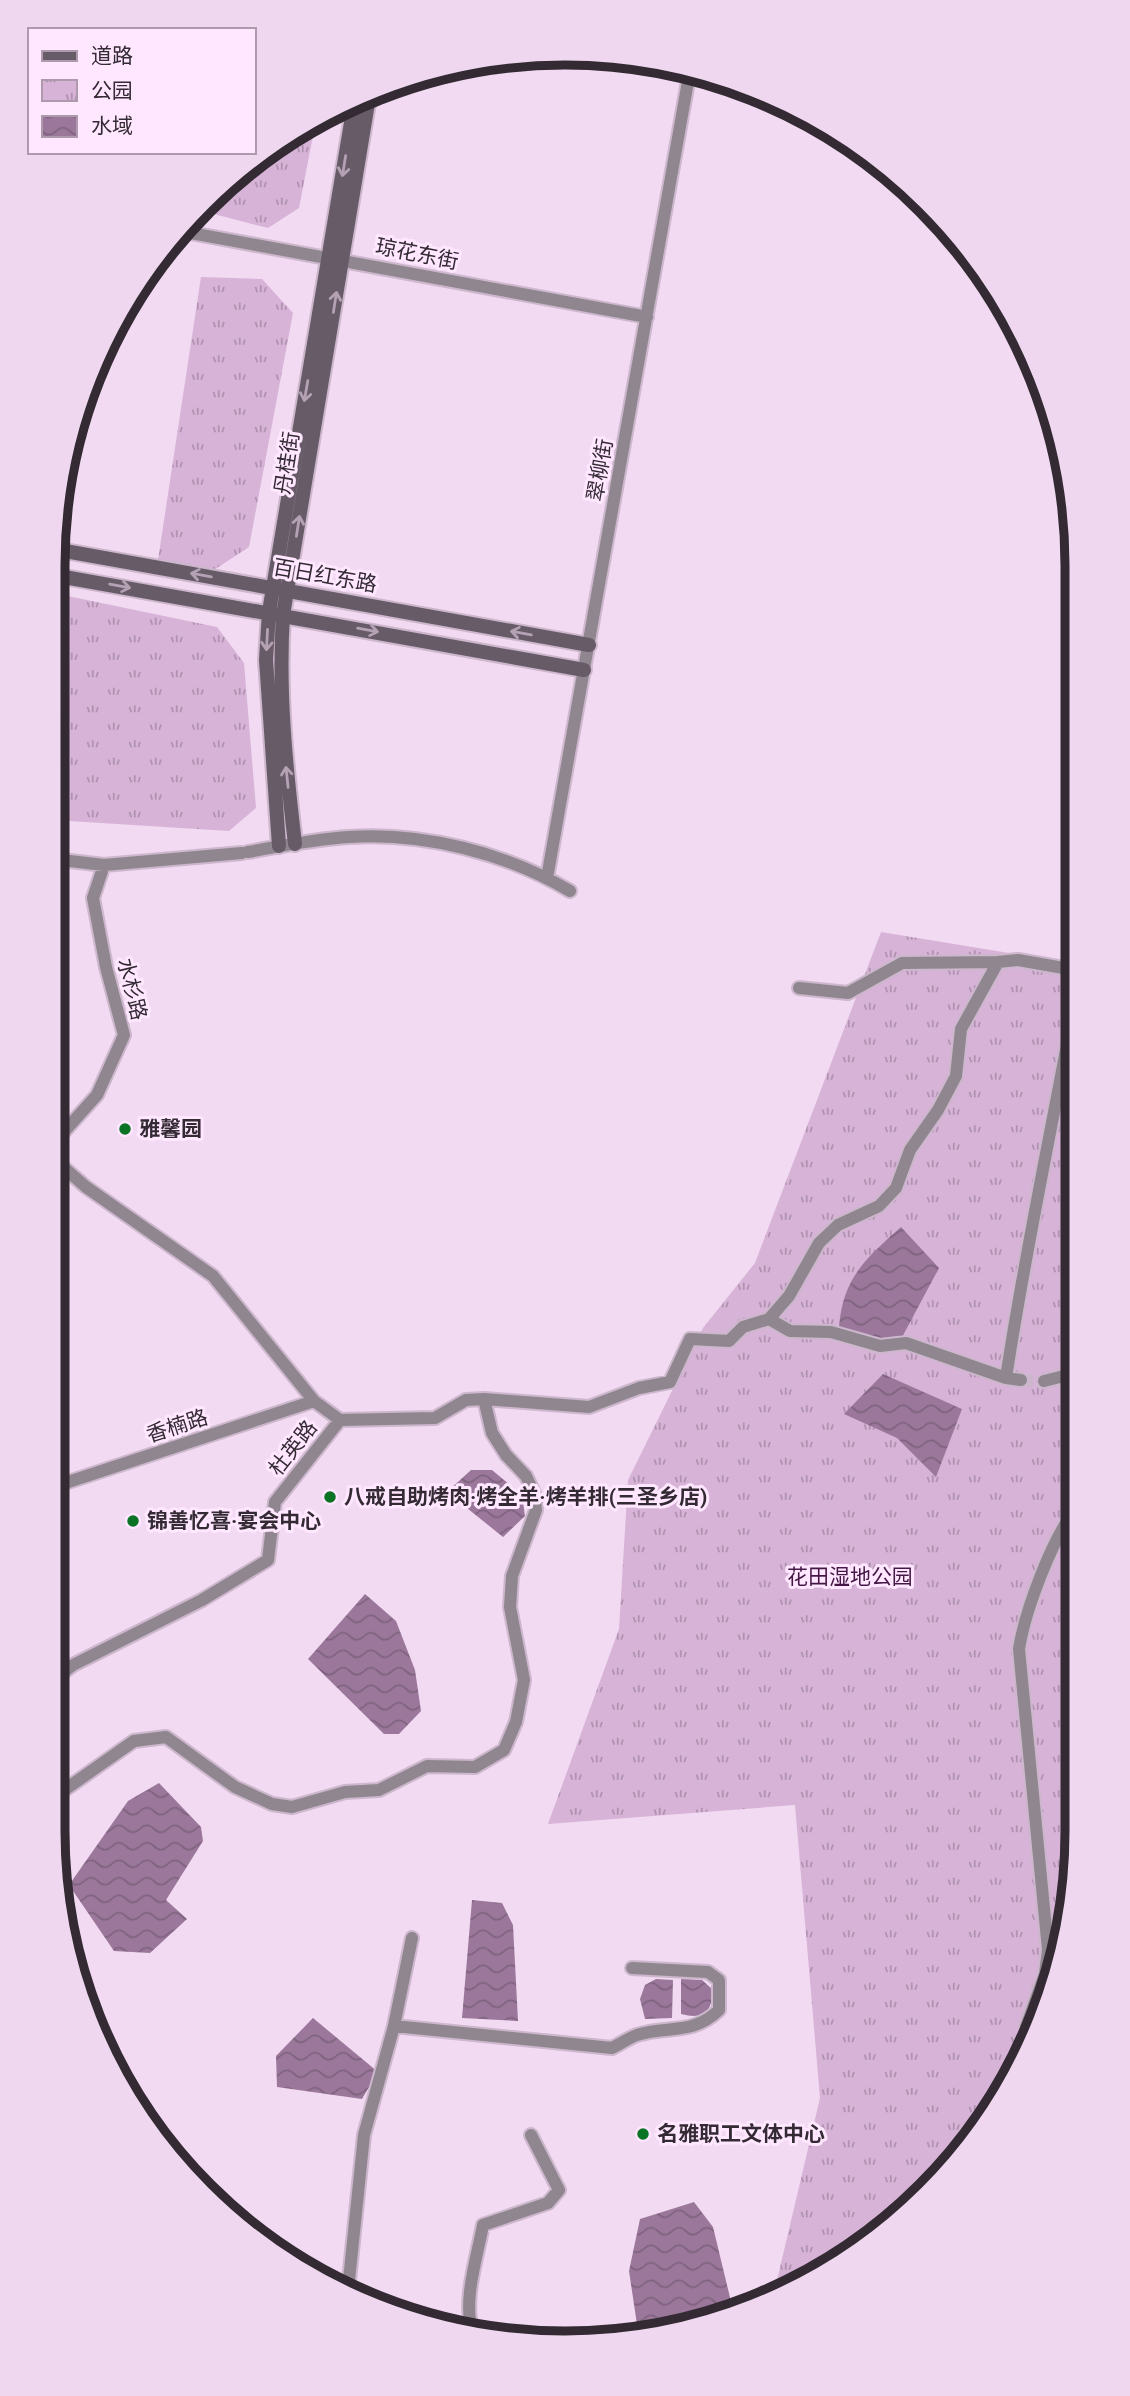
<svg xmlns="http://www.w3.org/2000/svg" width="1130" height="2396" font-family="Roboto,'Noto Sans SC',sans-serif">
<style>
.park{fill:url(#park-tufts)}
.water{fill:url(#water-waves)}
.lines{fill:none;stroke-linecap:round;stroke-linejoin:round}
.street-tunnel{stroke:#ccb7cc;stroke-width:12;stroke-dasharray:12 6;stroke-linecap:butt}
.street-casing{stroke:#ccb7cc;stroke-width:16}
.secondary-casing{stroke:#ccb7cc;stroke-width:18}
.street{stroke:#908690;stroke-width:12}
.secondary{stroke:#685b68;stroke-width:14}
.oneway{stroke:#b4a1b4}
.poi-dot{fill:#0b7324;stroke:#ffe7ff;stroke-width:2.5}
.labels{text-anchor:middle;stroke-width:6;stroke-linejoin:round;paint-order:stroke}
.street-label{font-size:21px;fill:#332a33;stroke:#ffe7ff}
.poi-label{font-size:21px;font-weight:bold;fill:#332a33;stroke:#ffe7ff;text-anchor:start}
.park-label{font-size:21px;fill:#441746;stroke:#ffe7ff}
.rim{fill:none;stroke:#332a33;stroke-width:9}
</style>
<defs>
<pattern id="park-tufts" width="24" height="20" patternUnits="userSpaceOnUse" patternTransform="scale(1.75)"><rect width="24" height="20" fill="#d7b3d7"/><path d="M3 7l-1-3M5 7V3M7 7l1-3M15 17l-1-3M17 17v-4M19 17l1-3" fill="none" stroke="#af92af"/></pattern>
<pattern id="water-waves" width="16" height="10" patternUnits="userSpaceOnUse" patternTransform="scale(1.75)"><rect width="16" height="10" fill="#9b789b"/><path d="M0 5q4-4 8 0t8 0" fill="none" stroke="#7f637f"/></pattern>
</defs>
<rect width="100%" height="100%" fill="#f2daf2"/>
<!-- park -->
<path class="park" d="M316,120L299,208L268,228L210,213L213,194L280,139Z
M201,277L262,279L293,313L249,547L194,583L156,573Z
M53,593L217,627L244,663L256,808L229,831L53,820Z
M881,932L1075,964L1077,1831L1068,1931L1039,2027L950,2169L821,2275L773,2297L820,2098L795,1805L548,1824L619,1629L628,1480L703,1328L755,1263Z"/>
<!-- water -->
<path class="water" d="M901,1227L939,1268L900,1341L881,1342L839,1327C843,1278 865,1259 901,1227Z
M883,1374L962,1409L936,1477L897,1438L844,1414Z
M471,1470H492L522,1495L525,1516L503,1537L447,1492Z
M365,1594L396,1621L415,1670L421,1711L399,1734H384L308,1659Z
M159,1783L201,1827L203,1841L166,1900L187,1919L150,1953L114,1951L69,1885L128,1801Z
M472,1900L502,1903L513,1925L518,2021L462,2018Z
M656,1979L673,1980L672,2018L645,2019L640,1999L645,1985Z
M681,1979L702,1980L712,1989C713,2012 704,2020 681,2014Z
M313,2018L378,2072L362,2099L277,2087L276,2056Z
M694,2202L713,2227L734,2314L639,2338L629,2271L640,2219Z"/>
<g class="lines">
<!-- street-tunnel -->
<path class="street-tunnel" d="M1021,1380L1044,1381"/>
<!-- street casing -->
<g class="street-casing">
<path id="street" d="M180,231L647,317
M248,852C281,846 315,839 349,837C423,832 506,853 570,891
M53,859L104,865L242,853
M547,878L690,70
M799,988L848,993L902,963L998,962
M53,1144L97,1095L124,1035L106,967L93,898L104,865
M769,1319L790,1331L831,1332L880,1346L906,1343L1006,1378
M1021,1380L1006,1378C1025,1252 1052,1127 1075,1002
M1044,1381L1076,1373
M340,1420L435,1418L466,1400L484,1399L589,1407L639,1388L670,1382L690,1339L729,1341L743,1327L769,1319L789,1296L819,1243L838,1225L879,1206L896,1188L910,1150L938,1110L956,1076L961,1029L998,962L1018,960L1075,970
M53,1487L314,1401
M53,1680L73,1665L202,1600L268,1560L275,1502L340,1420L314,1401L213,1276L86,1187L53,1158
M53,1798L134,1741L166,1737L235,1787L272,1804L292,1807L345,1792L379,1790L427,1766L475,1767L504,1750L516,1722L524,1680L510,1607L512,1576L536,1510L534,1493L526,1476L506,1455L492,1433L484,1399
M394,2026L412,1938
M1032,2037L1026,2027L1045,1974L1048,1950L1019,1649C1025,1611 1052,1538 1076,1509
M348,2290L364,2135L394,2026L612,2048C620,2044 629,2038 637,2035C667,2025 692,2036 719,2010V1980L708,1972L632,1968
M473,2334C462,2302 477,2258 483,2225L548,2203L559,2190L531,2135"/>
</g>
<!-- secondary casing -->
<g class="secondary-casing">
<path id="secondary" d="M54,549L589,645
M53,575L584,670
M295,844C286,767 278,692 283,615L370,91
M279,846L266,660L269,612L355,99"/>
</g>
<!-- street -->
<use href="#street" class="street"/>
<!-- secondary -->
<use href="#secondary" class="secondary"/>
</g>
<!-- one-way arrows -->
<defs><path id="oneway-shaft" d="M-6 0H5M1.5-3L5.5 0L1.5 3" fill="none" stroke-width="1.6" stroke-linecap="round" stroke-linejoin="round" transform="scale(1.75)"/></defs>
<g class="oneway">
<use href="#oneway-shaft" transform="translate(344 166) rotate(99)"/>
<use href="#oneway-shaft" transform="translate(335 302) rotate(-81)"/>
<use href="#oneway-shaft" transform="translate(306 391) rotate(100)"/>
<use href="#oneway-shaft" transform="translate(298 526) rotate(-81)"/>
<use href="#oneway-shaft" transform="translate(201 575) rotate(-170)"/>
<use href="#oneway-shaft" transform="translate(120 586) rotate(10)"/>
<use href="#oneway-shaft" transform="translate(368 630) rotate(10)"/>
<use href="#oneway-shaft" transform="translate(521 633) rotate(-170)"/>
<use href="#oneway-shaft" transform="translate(267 640) rotate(93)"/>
<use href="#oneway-shaft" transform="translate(287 777) rotate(-96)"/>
</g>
<!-- markers -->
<g class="poi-dot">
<circle cx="125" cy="1129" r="7"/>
<circle cx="330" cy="1497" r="7"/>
<circle cx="133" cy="1521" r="7"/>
<circle cx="643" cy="2134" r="7"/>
</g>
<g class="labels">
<!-- street labels -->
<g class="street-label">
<text transform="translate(417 254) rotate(11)" y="7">琼花东街</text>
<text transform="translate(287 463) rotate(-81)" y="7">丹桂街</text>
<text transform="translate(600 470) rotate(-80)" y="7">翠柳街</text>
<text transform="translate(325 576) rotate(10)" y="7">百日红东路</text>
<text transform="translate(132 989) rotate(76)" y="7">水杉路</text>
<text transform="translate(177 1426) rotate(-18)" y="7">香楠路</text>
<text transform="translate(293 1448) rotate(-52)" y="7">杜英路</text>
</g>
<!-- poi labels -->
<g class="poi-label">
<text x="139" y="1136">雅馨园</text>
<text x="344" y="1504">八戒自助烤肉·烤全羊·烤羊排(三圣乡店)</text>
<text x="147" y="1528">锦善忆喜·宴会中心</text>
<text x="657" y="2141">名雅职工文体中心</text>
</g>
<!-- park labels -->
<g class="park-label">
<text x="850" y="1584">花田湿地公园</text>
</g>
</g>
<!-- crop -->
<path d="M0 0H1130V2396H0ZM565 65H565A500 500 0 0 1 1065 565V1831A500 500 0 0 1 565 2331H565A500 500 0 0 1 65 1831V565A500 500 0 0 1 565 65Z" fill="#efd8ef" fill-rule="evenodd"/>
<path class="rim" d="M565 65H565A500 500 0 0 1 1065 565V1831A500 500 0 0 1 565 2331H565A500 500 0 0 1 65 1831V565A500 500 0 0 1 565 65Z"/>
<!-- legend -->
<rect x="28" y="28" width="228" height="126" fill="#ffe7ff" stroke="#ad9bad" stroke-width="2"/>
<rect x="42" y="51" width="35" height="10" fill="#685b68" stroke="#ad9bad" stroke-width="2"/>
<text x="91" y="63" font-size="21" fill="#332a33">道路</text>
<rect x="42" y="80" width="35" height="21" fill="url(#park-tufts)" stroke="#ad9bad" stroke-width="2"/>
<text x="91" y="98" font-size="21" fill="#332a33">公园</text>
<rect x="42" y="116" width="35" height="21" fill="url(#water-waves)" stroke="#ad9bad" stroke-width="2"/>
<text x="91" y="133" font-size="21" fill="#332a33">水域</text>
</svg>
